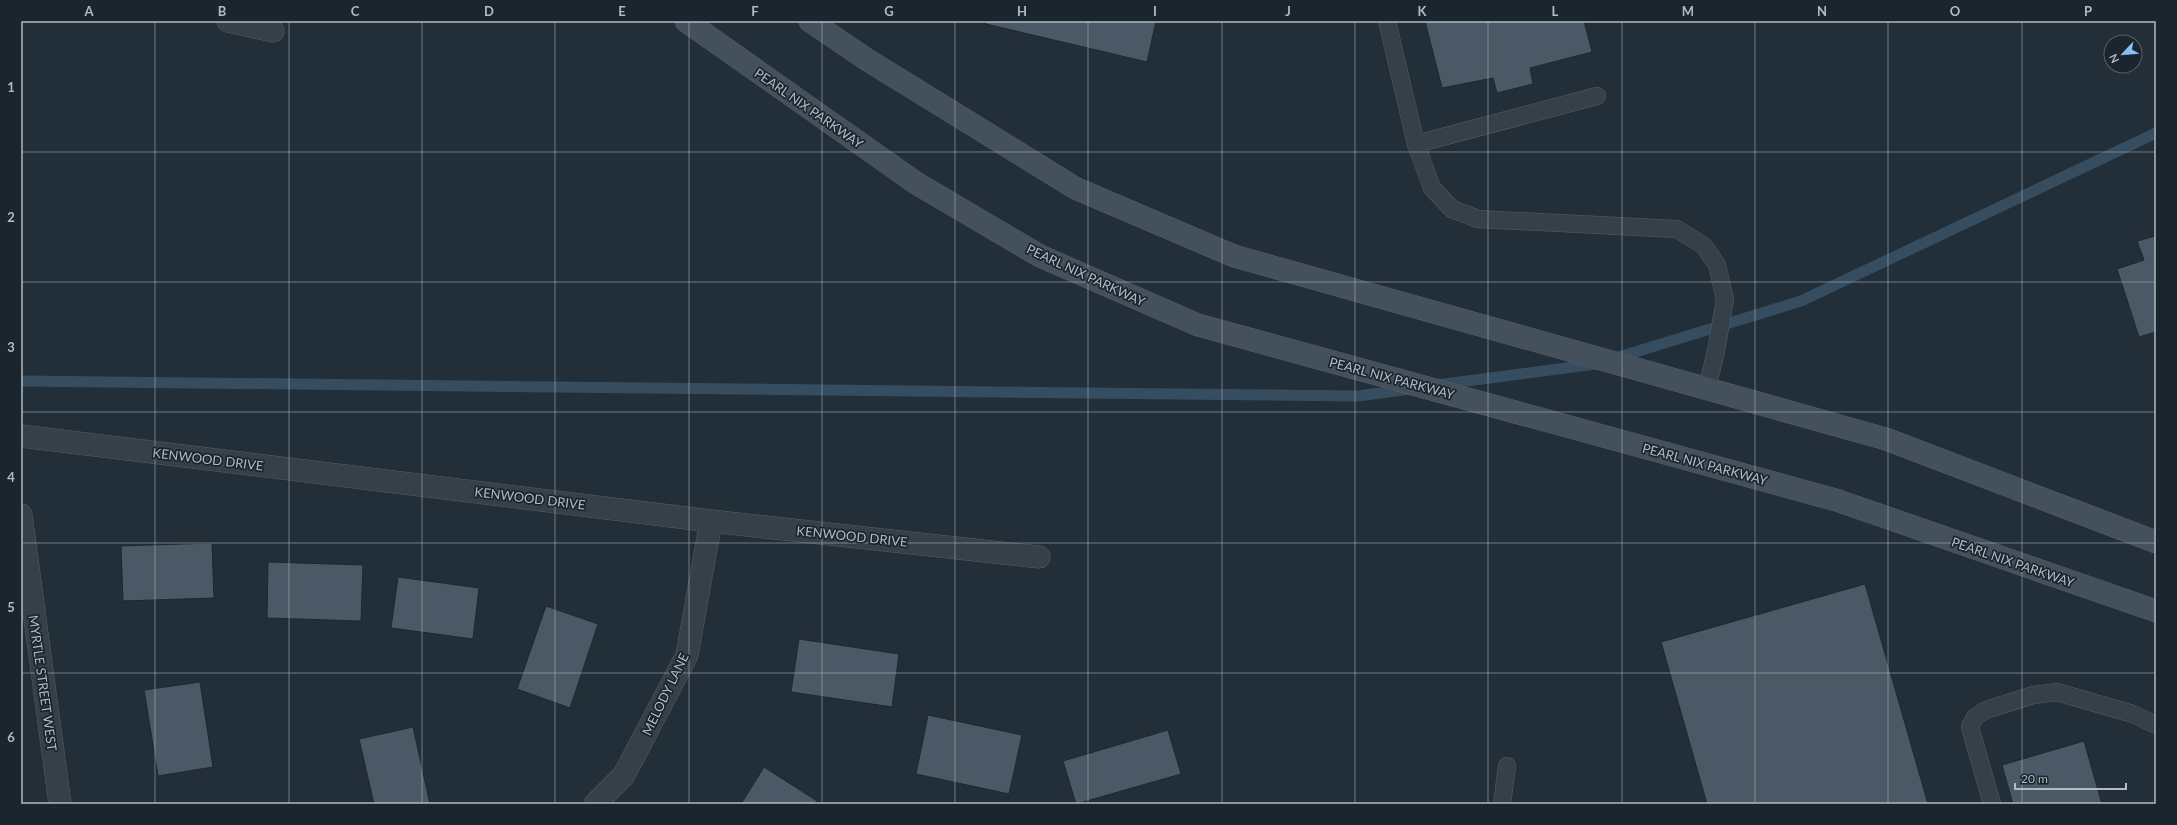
<svg xmlns="http://www.w3.org/2000/svg" width="2177" height="825" font-family="Lato,sans-serif">
<style>
.lines{fill:none;stroke-linecap:round;stroke-linejoin:round}
.stream{stroke:#364d60;stroke-width:11}
.building{fill:#4a5965;stroke:#1d2730}
.service-casing{stroke:#535e67;stroke-width:18}
.minor-casing{stroke:#535e67;stroke-width:23}
.secondary-casing{stroke:#535e67;stroke-width:23}
.service{stroke:#354049;stroke-width:17}
.minor{stroke:#354049;stroke-width:22}
.secondary{stroke:#44505c;stroke-width:22}
.grid{fill:none;stroke:#b0bbc5;stroke-width:1;stroke-opacity:0.55}
.labels{text-anchor:middle;stroke-width:3.5;stroke-linejoin:round;paint-order:stroke}
.street-label{font-size:13px;fill:#b0bbc5;stroke:#1b252e}
.neatline{fill:none;stroke:#b0bbc5;stroke-width:1.5}
.grid-label{font-size:13px;text-anchor:middle;font-weight:bold;fill:#b0bbc5}
</style>
<rect width="100%" height="100%" fill="#222f39"/>
<g class="lines">
<!-- stream -->
<path class="stream" d="M21,381L1358,396L1410,389
M1437,385L1596,364L1801,301L2156,133"/>
</g>
<!-- building -->
<path class="building" d="M987,21H1156L1147,62L986,24Z
M1425,21H1584L1592,52L1530,68L1533,84L1497,93L1493,78L1442,88Z
M2156,236V332L2139,337L2117,269L2144,260L2137,241Z
M212,543L214,598L123,601L121,546Z
M268,562L363,565L361,621L267,618Z
M398,577L479,588L473,639L391,628Z
M1865,584L1928,804H1707L1661,642Z
M546,606L598,624L570,708L517,689Z
M799,639L899,654L892,707L791,692Z
M200,682L213,767L158,776L144,690Z
M928,715L1022,735L1009,794L916,774Z
M413,727L430,804H374L359,739Z
M1168,730L1181,774L1076,804L1063,761Z
M2084,741L2102,804H2013L2002,765Z
M764,767L817,801L815,804H741Z"/>
<g class="lines">
<!-- service casing -->
<g class="service-casing">
<path id="service" d="M1387,21L1416,144L1432,188L1452,209L1478,219L1677,229L1704,246L1717,265L1725,299L1716,351L1707,388
M1416,144L1597,96
M1502,804L1507,766
M1992,804L1970,727L1975,717L1986,710L2033,695L2057,692L2133,714L2156,725"/>
</g>
<!-- minor casing -->
<g class="minor-casing">
<path id="minor" d="M228,21L273,31
M21,436L711,521L1039,557
M21,515L60,804
M595,804L624,775L687,655L711,521"/>
</g>
<!-- secondary casing -->
<g class="secondary-casing">
<path id="secondary" d="M686,21L916,183L1040,256L1198,325L1836,500L2156,611
M810,21L866,59L1075,188L1234,256L1886,439L2156,542"/>
</g>
<!-- service -->
<use href="#service" class="service"/>
<!-- minor -->
<use href="#minor" class="minor"/>
<!-- secondary -->
<use href="#secondary" class="secondary"/>
</g>
<!-- grid -->
<path class="grid" d="M155,21V804M289,21V804M422,21V804M555,21V804M689,21V804M822,21V804M955,21V804M1088,21V804M1222,21V804M1355,21V804M1488,21V804M1622,21V804M1755,21V804M1888,21V804M2022,21V804M21,152H2156M21,282H2156M21,412H2156M21,543H2156M21,673H2156"/>
<g class="labels">
<!-- street labels -->
<g class="street-label">
<text transform="translate(809 108) rotate(35)" y="5">PEARL NIX PARKWAY</text>
<text transform="translate(1086 275) rotate(25)" y="5">PEARL NIX PARKWAY</text>
<text transform="translate(1392 378) rotate(15)" y="5">PEARL NIX PARKWAY</text>
<text transform="translate(208 459) rotate(7)" y="5">KENWOOD DRIVE</text>
<text transform="translate(1705 464) rotate(15)" y="5">PEARL NIX PARKWAY</text>
<text transform="translate(530 498) rotate(7)" y="5">KENWOOD DRIVE</text>
<text transform="translate(852 536) rotate(6)" y="5">KENWOOD DRIVE</text>
<text transform="translate(2013 562) rotate(19)" y="5">PEARL NIX PARKWAY</text>
<text transform="translate(43 683) rotate(82)" y="5">MYRTLE STREET WEST</text>
<text transform="translate(665 694) rotate(-64)" y="5">MELODY LANE</text>
</g>
</g>
<!-- border -->
<rect width="2177" height="825" fill="none" stroke="#1b252e" stroke-width="44"/>
<!-- north arrow -->
<g transform="translate(2123 54) rotate(244)"><circle r="19" fill="#1b252e" stroke="#57616a"/>
<path d="M0-3L7 15L0 10L-7 15Z" fill="#86bef5"/>
<text y="-6" font-size="11" font-weight="bold" text-anchor="middle" fill="#b0bbc5">N</text>
</g>
<!-- scale -->
<path d="M2015 783v6h111v-6" fill="none" stroke="#b0bbc5" stroke-width="2"/>
<text x="2021" y="783" font-size="12" fill="#b0bbc5" stroke="#1b252e" stroke-width="3" paint-order="stroke">20 m</text>
<rect x="22" y="22" width="2133" height="781" class="neatline"/>
<g class="grid-label">
<text x="89" y="16">A</text>
<text x="222" y="16">B</text>
<text x="355" y="16">C</text>
<text x="489" y="16">D</text>
<text x="622" y="16">E</text>
<text x="755" y="16">F</text>
<text x="889" y="16">G</text>
<text x="1022" y="16">H</text>
<text x="1155" y="16">I</text>
<text x="1288" y="16">J</text>
<text x="1422" y="16">K</text>
<text x="1555" y="16">L</text>
<text x="1688" y="16">M</text>
<text x="1822" y="16">N</text>
<text x="1955" y="16">O</text>
<text x="2088" y="16">P</text>
<text x="11" y="92">1</text>
<text x="11" y="222">2</text>
<text x="11" y="352">3</text>
<text x="11" y="482">4</text>
<text x="11" y="612">5</text>
<text x="11" y="742">6</text>
</g>
</svg>
